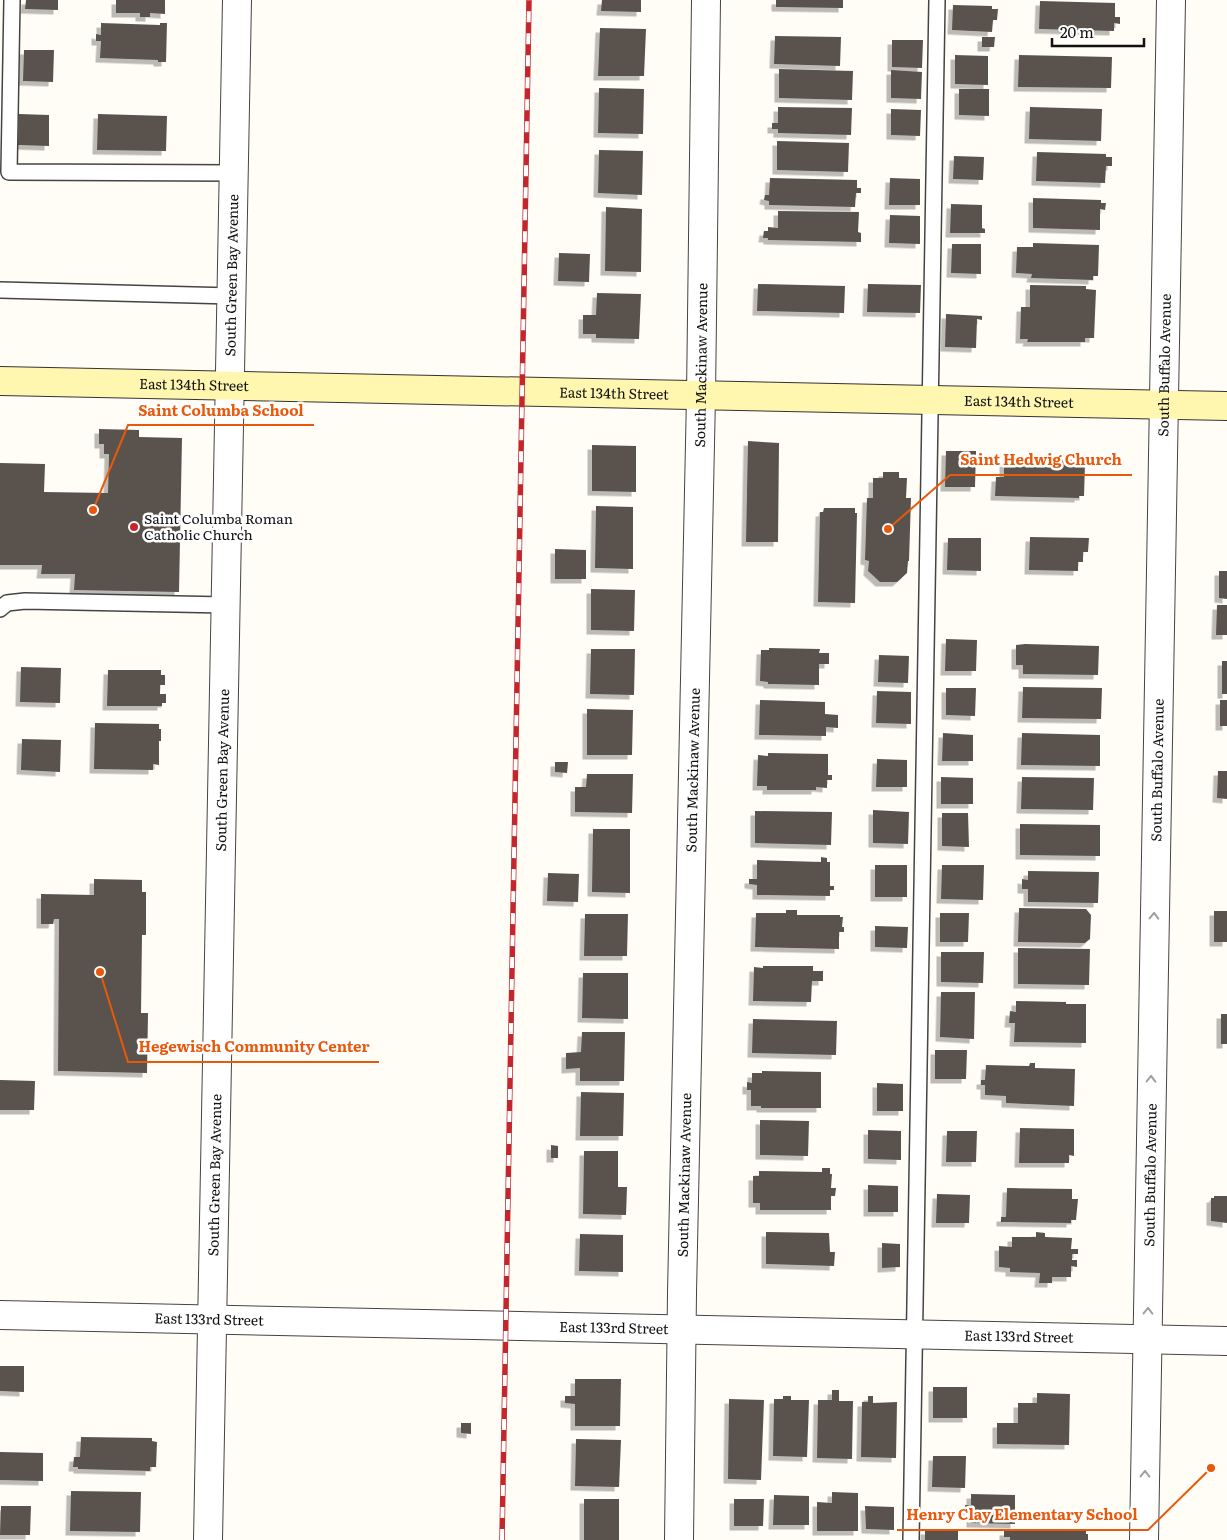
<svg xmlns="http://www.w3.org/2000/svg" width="1227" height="1540" font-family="Literata,serif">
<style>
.building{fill:#5a524d;filter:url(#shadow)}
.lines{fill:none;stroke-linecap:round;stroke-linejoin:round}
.lane-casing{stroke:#444;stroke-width:18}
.street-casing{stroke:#444;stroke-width:30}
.secondary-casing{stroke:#333;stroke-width:30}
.lane{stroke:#fff;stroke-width:15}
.street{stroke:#fff;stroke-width:28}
.secondary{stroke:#fff6b0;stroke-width:28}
.rail-casing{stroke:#c4262e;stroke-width:5.5}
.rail{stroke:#fff;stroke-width:4;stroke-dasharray:11;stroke-linecap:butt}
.oneway{stroke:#a0a0a0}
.poi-dot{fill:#c4262e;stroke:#fff;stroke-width:2}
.labels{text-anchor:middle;stroke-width:5;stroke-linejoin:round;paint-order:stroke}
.street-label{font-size:14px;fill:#111;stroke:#fff}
.poi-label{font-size:14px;fill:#111;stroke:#fff;text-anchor:start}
.leader{fill:none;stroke:#e8590c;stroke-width:2}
.callout-dot{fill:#e8590c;stroke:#fff;stroke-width:2}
.callout-label{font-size:15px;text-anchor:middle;font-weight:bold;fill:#e8590c;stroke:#fff;stroke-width:5;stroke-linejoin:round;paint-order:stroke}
</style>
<defs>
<filter id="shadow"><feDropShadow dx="-4.5" dy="4.5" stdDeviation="0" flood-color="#0004"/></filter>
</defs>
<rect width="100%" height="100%" fill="#fffdf5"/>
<!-- building -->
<path class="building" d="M26,0H58V10L25,9Z
M116,0H165V14L150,13V17H140V13H116Z
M602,0H641V12L601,11Z
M776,0H843V8L776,7Z
M1040,1L1115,3V17H1120V24L1114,23V31L1039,29Z
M953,5L992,6V9H998L997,20H993L992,32L952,30Z
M101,23L160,25V23H167L166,62H158V60L100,58L101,41H96V34L101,35Z
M600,28L646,29L644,76H598Z
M775,36L841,37L840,66L774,64Z
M982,37H995L994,47H982Z
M892,40H923L922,68L892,67Z
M24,50H54L53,82L23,81Z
M955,55L988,56V85L955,84Z
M1019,55L1112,57L1111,88L1018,87Z
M779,69L853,71L852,100L779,98Z
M891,70L922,72L921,99L891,98Z
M599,88L644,89L643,134L598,133Z
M959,89H989V116L959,115Z
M778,107L852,108L851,135L778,133V129H772V123H778Z
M1030,107L1102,109L1101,141L1029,139Z
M891,109L921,110L920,136L891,135Z
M19,114L49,115V146L18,145Z
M98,114L167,116L166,151L97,150Z
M777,141L849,143L848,172L777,170Z
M599,150L643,151L642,195L598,193Z
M1037,152L1106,154V157H1112V166H1106L1105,183L1036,181Z
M954,156L984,157L983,180L953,179Z
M770,178L857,180V188H861V193H856L855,207L769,205V201L764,200L765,195H769Z
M890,178L920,179V205H889Z
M1033,198L1101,200V203H1106L1105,210L1100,209V230L1033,228Z
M951,204L982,205V228L985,229V233H950Z
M606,207L642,209L641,272L605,271Z
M778,211L859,212L858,232L861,233V242L768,240V238H763L764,231H768V227L778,228Z
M890,215L920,216V244L889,243Z
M1033,243L1099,245L1098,276H1093V280L1031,278L1032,274L1016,273L1017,247H1033Z
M952,244H981V274L951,273Z
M559,253L590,254L589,282L558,281Z
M758,284L845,286L844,313L757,311Z
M868,284L921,285L920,313L867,312Z
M1030,285L1086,286V289L1096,290L1094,338H1085V342H1027L1028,339H1020L1021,307H1030Z
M597,293L641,294L639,339L596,338V334H583V315H596Z
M946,314L982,316V320L977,319L976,348L945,347Z
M99,429L139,430V437L182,438L179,592L74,590L75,574H41L42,565H0V463L45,464L44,492L108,493L109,454H104V444H99Z
M748,441L779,443L778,542H746Z
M592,445L636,446V492L592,491Z
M946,451H976L975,487H945Z
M1033,455H1039V459L1081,460V463H1085L1084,496H1079V498L995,496L996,477H1004V461L1011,462V458L1033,459Z
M883,472H899V478H907L906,498H911L909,561H908L907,573L897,582H880L868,571L869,561L865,560L867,498H873V478H883Z
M596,506L633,507V569L595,568Z
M824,508H855V513H857L855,603L818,602L820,512H823Z
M1030,537L1089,538L1088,552H1083V562H1078V571L1029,570Z
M948,538H981V571L947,570Z
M555,549L586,550V579H555Z
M1219,571H1227V599L1219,598Z
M591,589L635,590L634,631L591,630Z
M1217,605H1227V635H1216Z
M946,639L977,640L976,671H945Z
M1025,644L1099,646L1098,675L1023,674V665H1016V645Z
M769,648L820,649L819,653H829V664H819V685L768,684V682L760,681L761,650H769Z
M591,649H635L634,695L590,694Z
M879,655L909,656L908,683L878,682Z
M1222,661H1227V694H1222Z
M21,667L61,668L60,703L20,702Z
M108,670H161V675H165V685H160V694H166V703H162V706H107Z
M1023,687L1102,688L1101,719L1022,718Z
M946,688H976L975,716L946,715Z
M877,691L911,692V724L876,723Z
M760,700L825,702V714L838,715V728L826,727V736L759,735Z
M1220,700H1227V726H1220Z
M587,709L633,710L632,755H587Z
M95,723L159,724V729H161V741H159V765L153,764V770L94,769Z
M943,733L973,735V761H942Z
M1022,733L1100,735V766L1021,765Z
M22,739L61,740L60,772L21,770Z
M768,753L828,754V775H832V780H827V788L816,787V790H767V786H757L758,755L768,756Z
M877,759L907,760V787H876Z
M555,762H568L567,773L555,772Z
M1218,771H1227V799L1217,798Z
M587,774H633L632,813L575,812V787H586Z
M941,777L973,778V804H941Z
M1022,777L1094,778L1093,810L1021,809Z
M873,810L909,812L908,844L873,843Z
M755,811L832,812L831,845L755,843Z
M942,813H968L969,847L942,846Z
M1020,824L1100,825V856L1020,855Z
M593,829H630V893L592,892Z
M821,857L827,858V862H830V886H834V890H830V896L757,895V885L749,884V879H757V860L821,862Z
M875,865H907V897H875Z
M942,865H984L983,900L941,899Z
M1028,871L1099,872L1098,903L1028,902V889H1022V879L1028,880Z
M548,873L579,874L578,902L547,901Z
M94,879L142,880V892H146V935H142L141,1013H148L147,1073L58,1071L59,919H54L53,924H41V894L94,895Z
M1019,908L1086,909L1091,915L1090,939L1085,943L1018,942Z
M786,910H797V915H840V917H843L842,927H844V932H839V949L755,947L756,913H786Z
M1214,911H1227V942H1214Z
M940,913H969L968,942H940Z
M585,914H628L627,956H584Z
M875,926L908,927L907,948L875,947Z
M1018,948L1090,949L1089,985L1018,984Z
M941,952H984L983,983L941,982Z
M763,966H813V971H823V981H812L811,1002L753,1001L754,967L763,968Z
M583,973H628V1019L582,1018Z
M941,992H975L974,1039L940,1037Z
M1016,1001L1066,1002V1004H1086V1043L1014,1042L1015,1023H1009L1010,1011L1016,1012Z
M1221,1014H1227V1044H1221Z
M753,1019L837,1021L836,1055L752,1053Z
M582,1032H625L624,1081H580V1068L566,1069V1053L581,1052Z
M935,1050H967L966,1079H935Z
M1030,1063H1035V1068L1075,1069L1074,1106L1006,1103V1096L985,1095V1085H981V1080H985L986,1065L1029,1066Z
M762,1071L821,1072V1108H761V1106H751V1090H747V1082L752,1083V1073H762Z
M0,1080L35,1081L34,1110H0Z
M877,1083L903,1084V1111H877Z
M581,1092L624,1093L623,1136H580Z
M760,1120L809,1121L808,1156L760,1155Z
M1020,1128L1074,1129V1156L1069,1155V1163H1019Z
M868,1130L901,1131V1160L868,1159Z
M947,1131H977L976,1162H946Z
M551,1145L558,1146V1158H551Z
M584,1151H618V1187H627L626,1215L583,1214Z
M822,1168H830V1174H832L831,1188H836L835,1196H831V1210H760V1203H753V1176H759V1171L822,1172Z
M868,1185L898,1186V1212H868Z
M1007,1188L1072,1189V1199H1078L1076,1220H1071V1223L1001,1222V1217H1006Z
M937,1194L970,1195L969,1223H936Z
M1214,1196H1227V1223L1211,1221V1198H1214Z
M766,1232L829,1233L830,1252H835L834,1266L766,1264Z
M1036,1232L1045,1233V1237L1072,1238L1071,1249H1078V1254H1072V1260H1077V1267L1071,1266V1277H1052V1283H1039L1040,1273L1010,1272V1268L999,1267V1246L1012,1247V1237H1036Z
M580,1234L623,1235V1272L579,1271Z
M882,1243L900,1244V1267L882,1268Z
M0,1366H24V1392L0,1391Z
M575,1379H621L620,1426H575V1404L565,1403V1396H575Z
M933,1387H967V1418H933Z
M832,1390H839V1401H853L852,1459L817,1458L818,1400H832Z
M1037,1393L1070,1394L1069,1445L997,1444V1423H1018V1403H1037Z
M783,1396H791V1400H809L807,1457L773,1456L774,1399H783Z
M868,1396H873V1403L897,1402L896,1458L861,1457L862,1402H868Z
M729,1399L764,1400L761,1480L728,1479Z
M461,1423H471V1434L461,1433Z
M81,1437L152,1438V1441L157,1442L156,1467H150V1471L78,1469V1467H73L74,1457H80Z
M576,1439L621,1440L619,1487L575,1486Z
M0,1452L43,1453V1481L0,1480Z
M933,1456H966L965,1488L932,1487Z
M71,1491L141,1492L140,1532L70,1531Z
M832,1492L858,1493V1531H817V1502L832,1503Z
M971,1494L1015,1495V1524L971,1523V1511H965V1505H971Z
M774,1495L809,1496V1525H773Z
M584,1499H619V1540H584Z
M734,1499H764L763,1526H734Z
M1,1506H31L30,1535H0Z
M865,1506L894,1507V1530L866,1529Z
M1009,1529L1086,1531V1534H1088V1540H1010V1537H1004V1531H1009Z
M925,1530H958V1540H925Z"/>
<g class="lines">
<!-- lane casing -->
<g class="lane-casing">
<path id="lane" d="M12,0L9,172L234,173
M0,290L232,296
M0,609L7,603L25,601L226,605
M911,1540L937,0"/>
</g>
<!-- street casing -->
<g class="street-casing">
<g id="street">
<path id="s1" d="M0,1315L1227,1341"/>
<path id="s2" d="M208,1540L237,0"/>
<path id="s3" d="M679,1540L682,1293L701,396L706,0"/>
<path id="s4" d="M1144,1540L1171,0"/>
</g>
</g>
<!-- secondary casing -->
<g class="secondary-casing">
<g id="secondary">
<path id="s5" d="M0,381L1227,406"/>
</g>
</g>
<!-- lane -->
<use href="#lane" class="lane"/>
<!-- street -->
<use href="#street" class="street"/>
<!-- secondary -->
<use href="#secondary" class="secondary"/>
<!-- rail casing -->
<g class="rail-casing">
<path id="rail" d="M502,1540L529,0"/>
</g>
<!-- rail -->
<use href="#rail" class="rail"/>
</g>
<!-- one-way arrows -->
<defs><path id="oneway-chevron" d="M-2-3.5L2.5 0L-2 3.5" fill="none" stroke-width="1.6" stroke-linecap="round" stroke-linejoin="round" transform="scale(1.25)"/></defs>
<g class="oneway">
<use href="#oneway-chevron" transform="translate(1154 916) rotate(-89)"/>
<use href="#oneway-chevron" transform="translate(1151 1079) rotate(-89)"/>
<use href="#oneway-chevron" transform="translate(1148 1311) rotate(-89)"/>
<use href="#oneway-chevron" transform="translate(1145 1474) rotate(-89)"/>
</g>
<!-- markers -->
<circle class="poi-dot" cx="134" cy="527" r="5"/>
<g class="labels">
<!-- street labels -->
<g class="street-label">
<text dy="5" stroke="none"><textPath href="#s2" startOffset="1265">South Green Bay Avenue</textPath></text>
<text dy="5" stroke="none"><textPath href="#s3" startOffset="1175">South Mackinaw Avenue</textPath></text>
<text dy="5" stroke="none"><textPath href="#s4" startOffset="1175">South Buffalo Avenue</textPath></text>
<text dy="5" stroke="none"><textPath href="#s5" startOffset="194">East 134th Street</textPath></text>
<text dy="5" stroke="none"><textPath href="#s5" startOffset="614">East 134th Street</textPath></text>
<text dy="5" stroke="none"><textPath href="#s5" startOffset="1019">East 134th Street</textPath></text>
<text dy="5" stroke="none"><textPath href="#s2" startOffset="770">South Green Bay Avenue</textPath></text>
<text dy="5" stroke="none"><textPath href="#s3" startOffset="770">South Mackinaw Avenue</textPath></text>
<text dy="5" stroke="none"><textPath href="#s4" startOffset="770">South Buffalo Avenue</textPath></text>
<text dy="5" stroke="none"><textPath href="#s2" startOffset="365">South Green Bay Avenue</textPath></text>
<text dy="5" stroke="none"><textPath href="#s3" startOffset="365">South Mackinaw Avenue</textPath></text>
<text dy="5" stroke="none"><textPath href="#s4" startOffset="365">South Buffalo Avenue</textPath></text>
<text dy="5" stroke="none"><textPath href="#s1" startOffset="209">East 133rd Street</textPath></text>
<text dy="5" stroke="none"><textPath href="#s1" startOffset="614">East 133rd Street</textPath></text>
<text dy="5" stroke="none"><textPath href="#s1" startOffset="1019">East 133rd Street</textPath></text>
</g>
<!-- poi labels -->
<g class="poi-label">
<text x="144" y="524">Saint Columba Roman<tspan x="144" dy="16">Catholic Church</tspan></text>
</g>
</g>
<!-- callouts -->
<path class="leader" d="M93 510L128 425H314M888 529L950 475H1132M100 972L128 1062H379M1211 1468L1148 1530H897"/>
<g class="callout-dot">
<circle cx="93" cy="510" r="5"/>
<circle cx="888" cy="529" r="5"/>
<circle cx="100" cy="972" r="5"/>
<circle cx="1211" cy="1468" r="5"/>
</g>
<g class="callout-label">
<text x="221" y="416">Saint Columba School</text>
<text x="1041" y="465">Saint Hedwig Church</text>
<text x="254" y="1052">Hegewisch Community Center</text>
<text x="1022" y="1520">Henry Clay Elementary School</text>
</g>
<!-- scale -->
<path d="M1052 38v8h92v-8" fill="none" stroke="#111111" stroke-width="2.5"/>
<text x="1060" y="38" font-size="15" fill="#111111" stroke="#ffffff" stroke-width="4" paint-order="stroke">20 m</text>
</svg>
